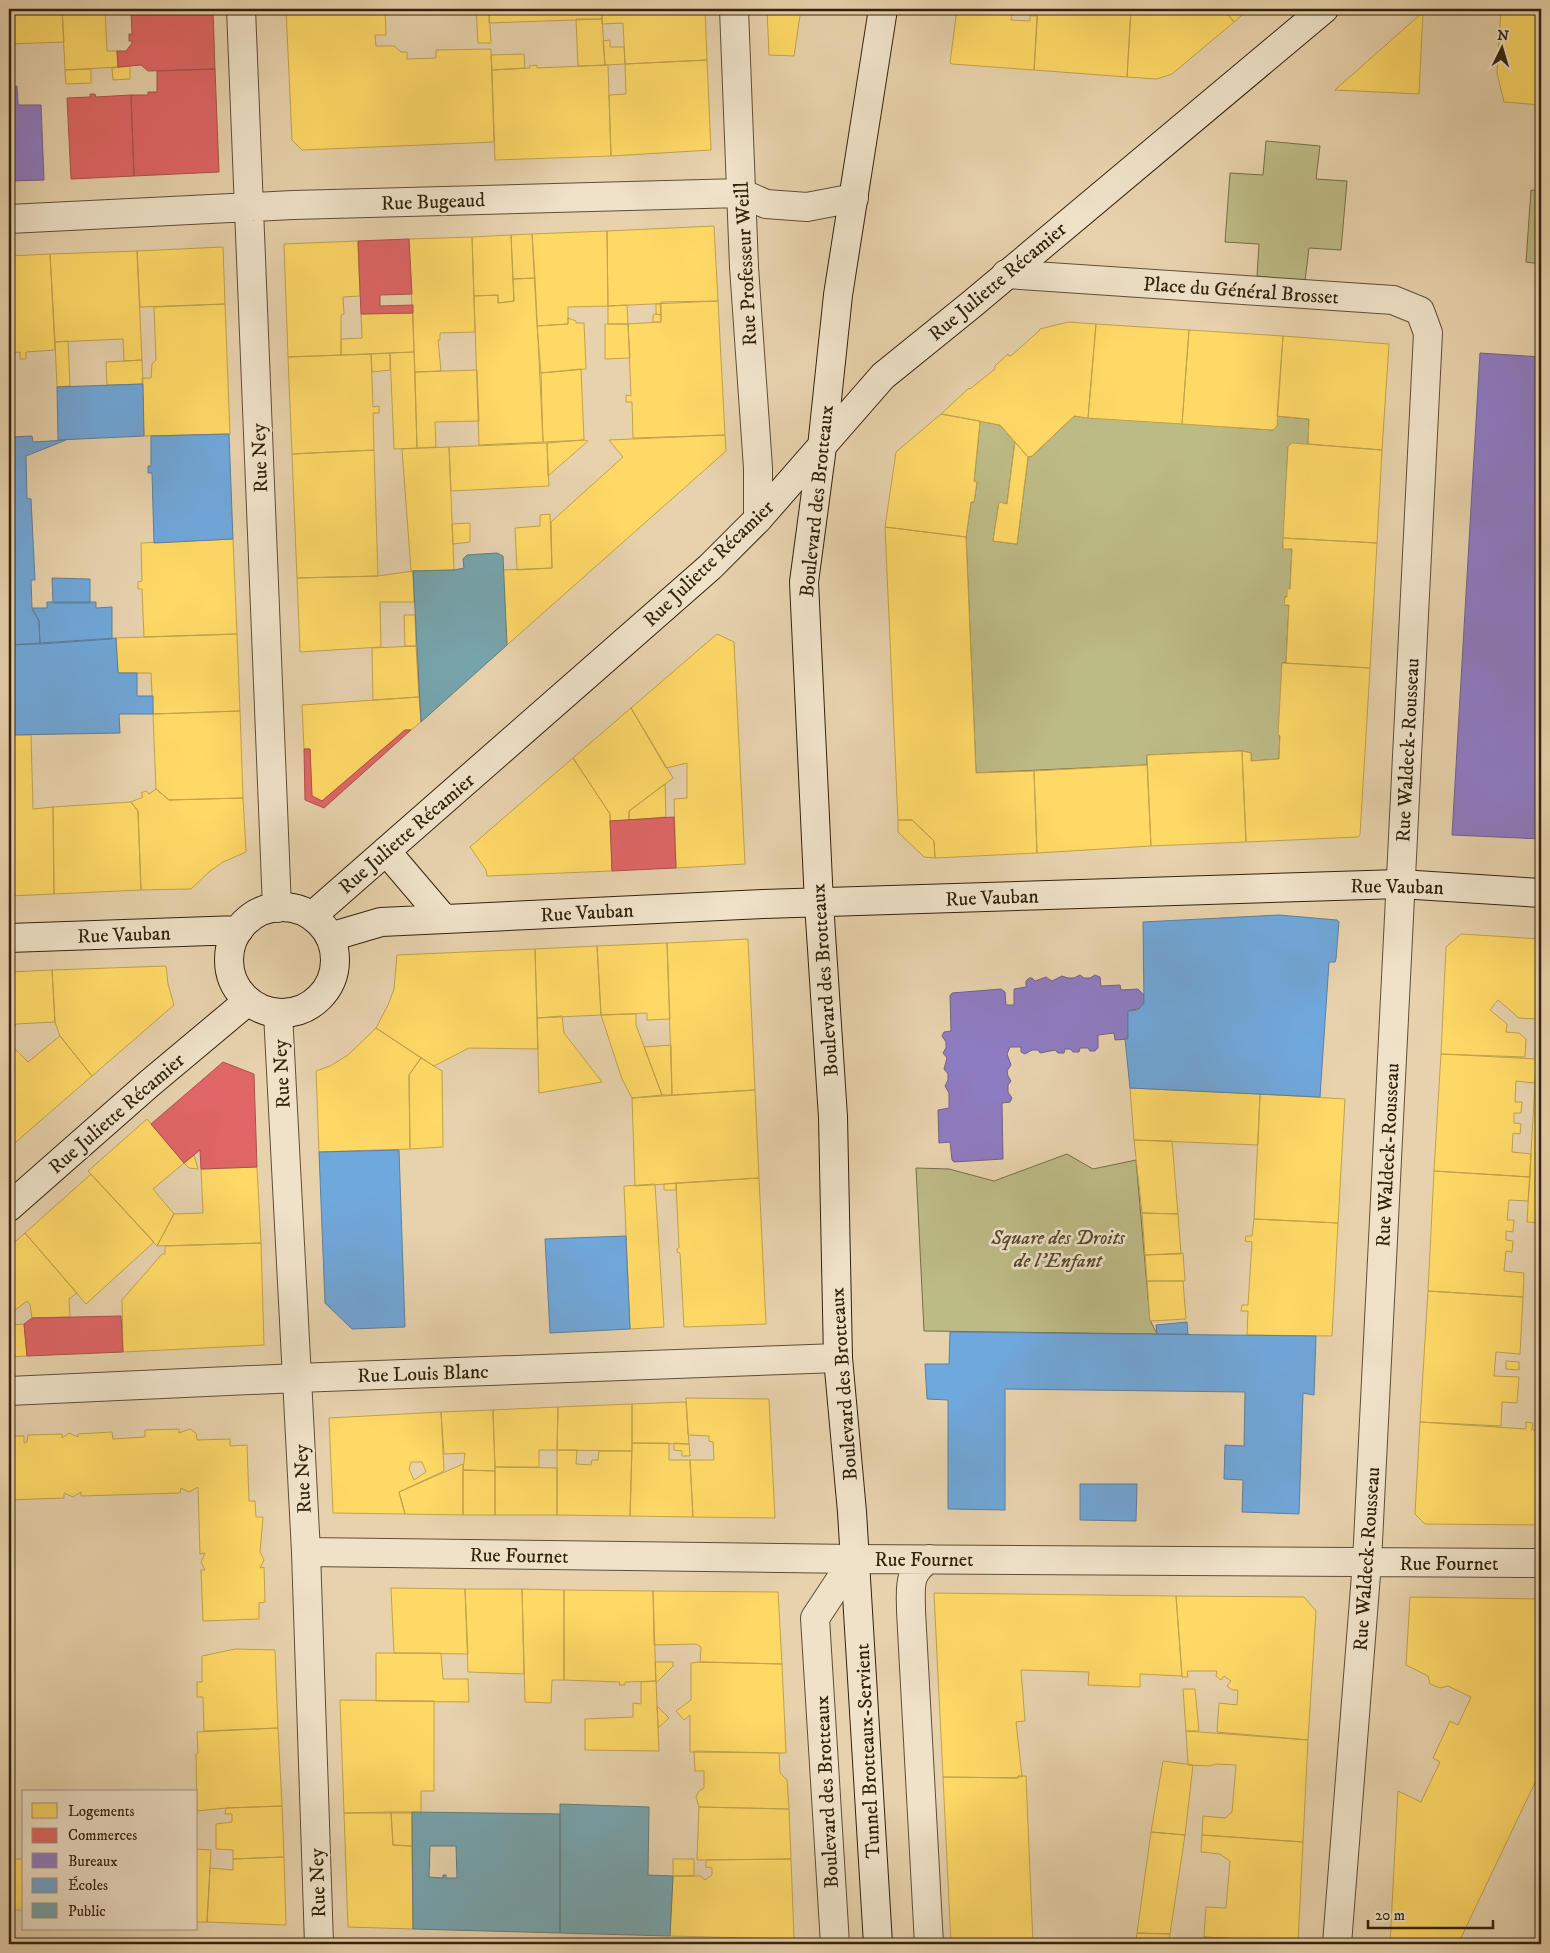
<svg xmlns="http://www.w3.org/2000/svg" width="1550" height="1953" font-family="'IM FELL DW Pica',serif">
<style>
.green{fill:#bcba85;stroke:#786e49}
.homes{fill:#ffd966;stroke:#c2a24b;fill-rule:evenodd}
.shops{fill:#e06666;stroke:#ac524b}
.offices{fill:#8e7cc3;stroke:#73618c}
.schools{fill:#6fa8dc;stroke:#5d809e}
.public{fill:#76a5af;stroke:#627e7e;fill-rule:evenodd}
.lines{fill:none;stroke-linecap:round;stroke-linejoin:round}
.street-casing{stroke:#604e35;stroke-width:30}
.secondary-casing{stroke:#33220d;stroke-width:30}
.street{stroke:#efe2c9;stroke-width:28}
.secondary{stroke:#efe2c9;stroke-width:28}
.labels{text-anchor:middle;stroke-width:5;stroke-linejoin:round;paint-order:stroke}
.street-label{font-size:20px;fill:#33220d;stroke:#efe2c9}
.park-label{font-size:20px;font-style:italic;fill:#55482b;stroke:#efe2c9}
</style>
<rect width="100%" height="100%" fill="#e7d2ac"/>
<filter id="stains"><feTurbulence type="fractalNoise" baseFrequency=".004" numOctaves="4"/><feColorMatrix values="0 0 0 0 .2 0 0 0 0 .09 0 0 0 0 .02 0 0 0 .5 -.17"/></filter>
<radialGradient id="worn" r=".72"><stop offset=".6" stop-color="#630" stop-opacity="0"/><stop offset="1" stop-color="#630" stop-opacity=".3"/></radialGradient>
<!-- green -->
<path class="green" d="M1266,141L1320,146L1316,179L1347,181L1341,250L1309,248L1305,281L1257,276L1259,244L1225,242L1230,173L1263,175Z
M1531,190L1541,191V264L1526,262Z
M1074,416L1273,430L1277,426V416L1309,419L1308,444L1288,447L1283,548L1292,549L1290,589L1287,597H1285V605H1289L1286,663H1282L1279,759L1251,761V753L1242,751L1147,755V765L976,773L966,537L971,502H974L977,482L974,481L980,421L1000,425L1015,442L1007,504L999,503L993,541L1017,544L1028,457L1032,456Z
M1067,1154L1093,1169L1136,1160L1150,1320L1157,1334L924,1331L916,1168L949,1169L994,1181Z"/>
<!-- homes -->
<path class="homes" d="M9,9H62L64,42L9,44Z
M62,9H105L107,51H117L118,67L65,70Z
M286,9H385L386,35H375L376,46H394L401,52H407V59L436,58V50L491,49L494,142L302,150L292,140Z
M476,9H489L491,43H478Z
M489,9H602V19L489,23Z
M602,9H705L707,60L625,64L623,23L602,24Z
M767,9H801L794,56L769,55Z
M957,9H1012L1011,20L1030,21V16H1037L1034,70L952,64L950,63Z
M1038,9H1131L1127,77L1034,70Z
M1131,9H1223L1234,22L1172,74L1157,79L1127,77Z
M1223,9H1249L1234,22Z
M1501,9H1541V105L1504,102L1497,73Z
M1423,12L1419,94L1335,90Z
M576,19H602L605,65L578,66Z
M610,40V47H624L625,64L605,65L603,41Z
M524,54L525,68L492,70L491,55Z
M707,60L711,150L611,156L609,95L626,94L625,64Z
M537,65V68L608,65L611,156L495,160L492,70L530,68L529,66Z
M130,66V79L113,80L112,68Z
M91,69V83L66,84L65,70Z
M714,226L718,301L608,306L607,231Z
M607,231L608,306L568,307V324L537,326L532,234Z
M532,234L535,278L513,279L511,235Z
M511,235L514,301L498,303V295L474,296L472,237Z
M472,237L475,332L440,333V340H438L441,371L415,372L409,239Z
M358,241L360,296L343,297L344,314L341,315V355L288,357L284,244Z
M223,247L225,304L140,307L137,251Z
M137,251L142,360L124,361L123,339L55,342L50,254Z
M50,254L55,350L26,352V359H20V352L9,353V256Z
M535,278L543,442L479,445L474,296L498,295V303L514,301L513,279Z
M718,301L725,435L633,438L632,402H626V395L631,396L628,324L661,322V302Z
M225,304L230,434L144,436L142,378H151L152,364L156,360L154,307Z
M656,304H660L661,315L656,314Z
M627,305L628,324H608V306Z
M413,313L414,352L341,355V339L362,338L361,314Z
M656,314L661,315V322H653V315Z
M568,318L576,321V323H584L586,369L541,373L537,326L568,324Z
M1068,322L1096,324L1088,418L1074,416L1032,456L1028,457L1000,425L941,414L969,388L970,389L995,369V366L1008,354L1009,356L1012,355L1039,331L1040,329Z
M605,324H628L630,358L605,359Z
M1096,324L1189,330L1182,424L1088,418Z
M1189,330L1283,336L1277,426L1273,430L1182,424Z
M1283,336L1389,344L1382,450L1308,444L1309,419L1277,416Z
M68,341L70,386L57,387L55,342Z
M414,352L417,448L394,449L390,353Z
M390,353V370L372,372L371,354Z
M371,354L373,407L379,406V413H373L374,450L292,454L288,357Z
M142,360L143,384L107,385L106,362Z
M581,369L584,440L543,442L541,373Z
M477,370L479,421L435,422L436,447L417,448L415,372Z
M941,414L980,421L974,481L977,482L974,502H971L966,537L885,527L896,452Z
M725,435L726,451L507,645L502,570L552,568L551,522L623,457L609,440Z
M584,440L588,441L548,476L547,443Z
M1015,442L1028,457L1017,544L993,541L999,502L1007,504Z
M547,443L549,486L451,491L449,447Z
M1292,443L1382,450L1377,543L1283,538L1288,447Z
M449,447L454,570L411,571L402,449Z
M374,450L378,576L297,578L292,454Z
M550,514L552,568L517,570L515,528L540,526V515Z
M470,523V542L453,544L452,524Z
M885,527L966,537L976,773L1034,771L1037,853L935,858L934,841L912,820H898Z
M1283,538L1377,543L1370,668L1286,663L1289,605H1284L1285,597H1287V589H1290L1292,549H1283Z
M233,539L237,634L144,637L142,589H138V582L142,581L141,543Z
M413,571L414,602H380L381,647L300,652L297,578L378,576Z
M404,615H415L416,646H405Z
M237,634L240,711L153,714L151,673H118L116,638Z
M717,634L734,642L745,864L676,868L674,799L687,798V763L666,768L631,708Z
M416,646L419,697L373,700L372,648Z
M1282,663L1370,668L1360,835L1358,837L1246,842L1242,751L1251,753V761L1279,759L1280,736L1278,735Z
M419,697L421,722L411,730H405L322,801L312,796L310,749H304L302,705Z
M631,708L673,778L629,811V820L610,821V814L573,758Z
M240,711L243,798L169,800L156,789L153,714Z
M9,735H31L33,809L53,807L54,894L9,896Z
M1242,751L1246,842L1151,846L1147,755Z
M573,758L610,814L612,871L487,876L486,870L470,847Z
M1147,765L1151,846L1037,853L1034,771Z
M665,784L666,817L629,820V811Z
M156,789L169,800L243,798L246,852L223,862L210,871L191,889L141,890L138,811L131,802L143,797L141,793L146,791L149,794Z
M131,802L138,811L141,890L54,894L53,807Z
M898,820H912L934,841L935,858L924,857L898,832Z
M1461,934L1541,939L1537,1019L1519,1018L1498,1000L1490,1010L1507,1024L1506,1032L1519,1033L1526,1039L1525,1057L1441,1054L1446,947Z
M748,939L755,1090L672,1095L667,943Z
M667,943L670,1019L647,1020V1013L601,1015L597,946Z
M597,946L601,1015L537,1018L535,949Z
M1541,946V1018L1536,1017Z
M535,949L538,1049L469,1048L434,1066L376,1028L388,1005L394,989L397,955Z
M166,966L168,984L174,1005L92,1076L60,1036L55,1022L52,970Z
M52,970L55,1022L16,1024L9,1038V972Z
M636,1014V1025L662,1095L632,1098L622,1079L601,1015Z
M562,1016L564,1033L602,1082L539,1093L537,1018Z
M376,1028L421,1058L409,1075L410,1149L319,1152L316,1071L330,1066L348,1055Z
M1538,1032H1541V1223L1527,1222Z
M60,1036L92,1076L9,1148V1043L28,1062Z
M671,1045L672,1095H662L644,1047Z
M1441,1054L1536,1059L1535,1083L1516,1081L1515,1102H1522L1521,1113H1514V1123L1521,1124L1520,1134L1513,1133L1512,1152L1531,1154L1530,1177L1434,1171Z
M421,1058L442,1071L443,1147L410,1149L409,1075Z
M1130,1088L1260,1094L1258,1145L1134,1140Z
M755,1090L759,1178L635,1186L632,1098Z
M1260,1094L1345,1099L1338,1223L1254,1219Z
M147,1119L184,1163L153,1189L174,1214L157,1246L88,1171Z
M1134,1140L1172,1141L1178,1214L1142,1213Z
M194,1155L198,1169L189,1168L184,1163Z
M257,1167L261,1243L157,1246L174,1214L203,1213L201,1169Z
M1434,1171L1530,1177L1528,1201L1509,1200L1507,1220H1514L1513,1232L1506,1231V1240L1513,1241L1512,1252L1506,1251L1504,1271L1524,1273L1523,1297L1428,1291Z
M91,1174L154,1242L86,1304L25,1233Z
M759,1178L766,1324L684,1327L680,1253L677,1252V1249L679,1248L676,1183Z
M676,1183V1190H664V1184Z
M655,1184L664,1327L630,1329L624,1186Z
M1142,1213L1178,1214L1181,1254L1145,1255Z
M1254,1219L1338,1223L1332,1336L1247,1335L1248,1311H1241L1242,1305H1248L1252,1242L1245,1241L1246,1236H1252Z
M25,1233L77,1293L69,1299L70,1317L32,1318L30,1305L27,1301L10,1314L9,1312V1247Z
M261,1243L264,1345L123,1352L122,1300L162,1254H165V1246Z
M1183,1253L1185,1281H1147L1145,1255Z
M1147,1281H1183L1186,1319L1150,1321Z
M1428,1291L1523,1297L1520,1354L1496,1352L1494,1376L1519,1377L1517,1403L1502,1402L1501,1426L1420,1422Z
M9,1312L11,1325L24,1324L27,1356L9,1357Z
M1506,1361L1519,1362V1370L1506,1369Z
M686,1398L769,1399L775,1518L693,1517L690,1460H714L713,1442L709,1441V1436L688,1435Z
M686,1402L689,1444L632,1443V1404Z
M632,1404V1451L557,1450L558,1407Z
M558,1407L557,1450H539V1467H495L493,1410Z
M493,1410L495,1471L463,1470L465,1453L444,1454L441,1412Z
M441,1412L444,1471L399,1492L405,1514L333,1513L329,1418ZM411,1462H422L426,1472L414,1480L409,1469Z
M1420,1422L1526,1429V1422L1533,1423L1532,1430H1541V1525L1425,1524L1415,1514Z
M179,1429V1433L190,1429L196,1433L197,1440L230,1439V1446L247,1445L249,1501H255L256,1517H263L260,1552L264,1560L260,1568L264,1567L265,1602L259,1603V1619L203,1621L201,1570H205L201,1562L205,1553L200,1554L198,1487L189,1492L181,1488L180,1493L81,1496V1492L73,1497L64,1493V1498L9,1500V1436H24V1443L27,1442L28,1435L62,1434V1438L69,1433L78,1437V1434L112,1432L113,1439L145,1437V1430Z
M632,1443H669V1460H690L693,1517L630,1516Z
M674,1443L689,1444L690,1456H682V1451L674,1450Z
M557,1450H577L576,1464L591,1465L592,1460H598L599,1451H632L630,1516L557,1515Z
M463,1464V1515L405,1514L399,1492Z
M495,1467L557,1468V1515H495Z
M463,1470L495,1471V1515H463Z
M391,1588L465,1589L468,1654L394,1653Z
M465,1589H522L524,1674L468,1672Z
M522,1589L564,1590V1680H552L551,1703L525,1702Z
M564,1590L653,1591L656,1681L625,1682V1685H619L620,1682L564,1680Z
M653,1591L778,1592L782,1664L700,1662L701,1647L696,1644L654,1645Z
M934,1593L1176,1596L1182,1676L1140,1674V1687L1088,1685L1089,1672L1021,1670L1025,1721L1016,1722L1022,1777L1018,1776V1778L943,1777Z
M1176,1596L1304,1597L1316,1611L1308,1740L1217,1732L1219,1703L1237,1705L1238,1690H1232L1227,1686L1231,1681L1224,1676L1221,1680L1216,1676L1217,1671H1187L1188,1677H1182Z
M1410,1597L1541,1599V1770L1458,1944H1390L1398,1791L1421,1802L1440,1762L1433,1758L1450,1721L1458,1725L1471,1697L1448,1686L1440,1688L1430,1684L1428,1676L1406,1665Z
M235,1649L275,1650L278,1728L204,1731L203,1697H197V1682H202V1656Z
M376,1653H441L443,1679H468L469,1702L376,1701Z
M655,1662H673V1666L656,1683Z
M700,1662L782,1664L786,1753L690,1752V1715L684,1720L676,1711L691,1700V1663Z
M656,1681L659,1751L585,1750V1719L633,1717V1703L641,1704V1682Z
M1183,1689H1195L1199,1731H1186Z
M340,1700L434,1701V1791H421V1813H344Z
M657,1706L669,1718L658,1728V1722Z
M278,1728L282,1806L226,1808L197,1811L196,1754L198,1753L197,1732Z
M1186,1731L1308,1740L1303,1842L1202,1835L1203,1816L1225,1818L1232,1812L1236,1765L1215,1764L1210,1766L1188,1765Z
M694,1751L779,1753L780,1773L787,1780L789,1809L699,1807L696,1797L699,1791L704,1788V1771H695Z
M1163,1761L1193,1765L1185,1835L1151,1832Z
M1018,1776H1026L1033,1944H951L943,1777L1018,1778Z
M282,1806L284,1857L233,1859V1850L216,1849V1824L232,1822V1814H225L226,1808Z
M699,1807L789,1809L791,1859L697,1860Z
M391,1812L393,1845L412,1846L413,1929L348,1927L344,1813Z
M391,1812H412V1846L393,1845Z
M1151,1832L1185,1835L1170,1934L1137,1933Z
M1202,1835L1303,1842L1298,1942L1204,1937L1206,1907L1226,1908L1230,1861L1220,1854L1201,1852Z
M196,1849L211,1850L207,1922H196Z
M284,1857L286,1925L207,1922L210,1868L233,1870V1859Z
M9,1859H24V1910H9Z
M673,1859H694V1876H673Z
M791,1859L794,1939L670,1936L673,1876H700L705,1880L712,1875V1868L706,1867V1860Z
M1137,1933L1170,1934L1168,1944H1135Z
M1204,1937L1298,1942L1297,1944H1204Z"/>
<!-- shops -->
<path class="shops" d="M131,9H213L215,69L148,71L141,65L118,67L117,51H126L132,43V41H129V34H132Z
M215,69L219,172L134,176L131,95H148V92H157V71Z
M90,94H95L96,97L131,95L134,176L71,179L67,98L90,97Z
M409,239L412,294L380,295V306L413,305V313L361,314L358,241Z
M405,730H411L324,808L305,800L304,749H310L312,796L322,801Z
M674,817L676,868L612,871L610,821Z
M223,1062L254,1074L257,1167L201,1169L200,1150L184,1163L151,1124Z
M121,1316L123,1352L27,1356L24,1324L32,1318Z"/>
<!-- offices -->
<path class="offices" d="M17,86L18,105H41L44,180L9,181V87Z
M1480,353L1541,357V839L1452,835Z
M1080,975L1084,978H1090L1095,975L1100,977L1101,986L1120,985L1121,990L1138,989L1144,995V1003L1141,1008L1128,1011V1039L1115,1040L1114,1033L1098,1035V1048L1095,1051H1090L1088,1048H1080L1079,1052H1073L1070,1049H1065L1064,1053H1058L1055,1050L1040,1053L1038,1050H1032L1025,1054L1021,1052V1047H1010L1007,1054L1011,1065L1007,1071L1008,1076L1011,1081L1008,1085V1092L1012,1098L1010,1102L1002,1103L1003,1159L954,1162L952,1160L950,1142L939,1143L938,1110L949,1108V1093L945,1086L948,1080V1074L944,1069L947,1058L943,1053L946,1048V1042L942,1036L944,1032L951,1031L950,996L952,993L1001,989L1005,992L1006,1005H1014V989L1026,987V981L1029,978H1032L1035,981L1046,977L1052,981L1062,976L1068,978H1074Z"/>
<!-- schools -->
<path class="schools" d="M143,384L144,436L58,440L57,387Z
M229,434L233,539L154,543L152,473H148V466H151V436Z
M32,436L33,442L66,440L26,456L27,498L31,499L35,580H31L32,608L39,621L40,644L9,645V437Z
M52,578L90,579V603H53Z
M47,602H96V608L112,607V639L40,644L39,621L32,608H47Z
M116,638L118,673H137V696H153V714H119L120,733L9,735V645Z
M1279,915L1337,920L1339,922L1336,959L1335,962H1329L1320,1097L1130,1088L1125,1039H1128V1011L1138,1010L1144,1003L1143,922Z
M399,1150L405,1327L352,1329L325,1303L319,1152Z
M626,1236L630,1329L550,1333L545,1239Z
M1187,1322L1188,1334H1157L1156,1325Z
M950,1332L1316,1336L1314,1395L1303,1393L1299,1514L1242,1512L1243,1480L1224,1479L1225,1445L1244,1446L1245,1392L1005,1389V1510L948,1509V1400L927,1399L925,1364H949Z
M1080,1484H1137L1136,1521L1080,1520Z"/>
<!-- public -->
<path class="public" d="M497,553L503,556L507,645L421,722L413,571L454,570L464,568L463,559L467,555Z
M560,1804L649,1807L648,1875L673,1876L670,1936L560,1933Z
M412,1812L560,1814V1933L413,1929ZM430,1846H456L457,1878H446V1875H443V1878L429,1877Z"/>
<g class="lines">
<!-- street casing -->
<g class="street-casing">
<path id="street" d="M241,9L277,908
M734,9L744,267L758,468V519
M9,219L293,205L741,193L766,204L807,207L854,198
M1006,274L1393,300L1420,311L1428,333L1367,1562L1337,1944
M278,1013L306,1552L319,1944
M9,1391L297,1378L838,1358
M306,1552L854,1559L1541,1563
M929,1559C907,1573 911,1587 911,1611L929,1944
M835,1944L815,1618L854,1559"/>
</g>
<!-- secondary casing -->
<g class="secondary-casing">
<path id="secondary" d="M386,851L443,918
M229 960a53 53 0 1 1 106 0a53 53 0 1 1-106 0Z
M312,916L710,567L758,519L883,376L972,304L1324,9
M330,937L381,922L763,904L1400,884L1541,893
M9,938L239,930
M9,1207L150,1083L248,1001
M878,1944L852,1512L838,1358L833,1117L819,903L804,582L822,447L838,295L883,9"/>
</g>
<!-- street -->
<use href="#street" class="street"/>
<!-- secondary -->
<use href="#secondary" class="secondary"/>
</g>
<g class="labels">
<!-- street labels -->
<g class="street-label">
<text transform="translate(433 201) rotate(-2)" y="7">Rue Bugeaud</text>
<text transform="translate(745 264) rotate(-93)" y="7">Rue Professeur Weill</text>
<text transform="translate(997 281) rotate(-40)" y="7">Rue Juliette Récamier</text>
<text transform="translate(1241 290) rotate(4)" y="7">Place du Général Brosset</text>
<text transform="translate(259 458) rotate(-92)" y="7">Rue Ney</text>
<text transform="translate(816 501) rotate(-84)" y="7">Boulevard des Brotteaux</text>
<text transform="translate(708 563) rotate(-44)" y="7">Rue Juliette Récamier</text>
<text transform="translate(1407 750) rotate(-87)" y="7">Rue Waldeck-Rousseau</text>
<text transform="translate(406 833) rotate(-41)" y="7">Rue Juliette Récamier</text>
<text transform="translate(1397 886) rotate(1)" y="7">Rue Vauban</text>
<text transform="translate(992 897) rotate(-2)" y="7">Rue Vauban</text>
<text transform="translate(587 912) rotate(-3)" y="7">Rue Vauban</text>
<text transform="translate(124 934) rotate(-2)" y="7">Rue Vauban</text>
<text transform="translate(824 980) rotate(-94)" y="7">Boulevard des Brotteaux</text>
<text transform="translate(281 1074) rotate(-93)" y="7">Rue Ney</text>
<text transform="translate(116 1113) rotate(-41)" y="7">Rue Juliette Récamier</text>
<text transform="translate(1387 1155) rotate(-87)" y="7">Rue Waldeck-Rousseau</text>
<text transform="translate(423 1373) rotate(-2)" y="7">Rue Louis Blanc</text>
<text transform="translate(843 1384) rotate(-94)" y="7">Boulevard des Brotteaux</text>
<text transform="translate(302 1479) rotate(-93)" y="7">Rue Ney</text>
<text transform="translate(519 1555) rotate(1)" y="7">Rue Fournet</text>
<text x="924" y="1566">Rue Fournet</text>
<text transform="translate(1366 1559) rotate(-86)" y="7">Rue Waldeck-Rousseau</text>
<text x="1449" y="1570">Rue Fournet</text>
<text transform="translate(867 1751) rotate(-93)" y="7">Tunnel Brotteaux-Servient</text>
<text transform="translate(826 1792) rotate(-93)" y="7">Boulevard des Brotteaux</text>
<text transform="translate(317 1883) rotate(-92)" y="7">Rue Ney</text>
</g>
<!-- park labels -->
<g class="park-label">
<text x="1058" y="1244">Square des Droits<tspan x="1058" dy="23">de l'Enfant</tspan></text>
</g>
</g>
<!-- margin -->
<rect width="1550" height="1953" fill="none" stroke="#e7d2ac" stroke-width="30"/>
<rect x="10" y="10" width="1530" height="1933" fill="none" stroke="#33220d" stroke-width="2.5"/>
<rect x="15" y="15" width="1520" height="1923" fill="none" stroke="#33220d"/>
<!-- legend -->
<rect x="22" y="1790" width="175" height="140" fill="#efe2c9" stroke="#a4957e"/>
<rect x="32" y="1803" width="25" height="15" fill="#ffd966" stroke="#a4957e"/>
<text x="68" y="1816" font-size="15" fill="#33220d">Logements</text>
<rect x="32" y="1828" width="25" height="15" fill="#e06666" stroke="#a4957e"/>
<text x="68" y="1840" font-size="15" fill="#33220d">Commerces</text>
<rect x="32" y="1853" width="25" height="15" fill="#8e7cc3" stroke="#a4957e"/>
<text x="68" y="1866" font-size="15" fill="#33220d">Bureaux</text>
<rect x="32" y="1878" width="25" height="15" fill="#6fa8dc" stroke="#a4957e"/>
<text x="68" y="1890" font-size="15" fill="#33220d">Écoles</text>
<rect x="32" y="1903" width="25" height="15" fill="#76a5af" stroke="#a4957e"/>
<text x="68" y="1916" font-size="15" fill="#33220d">Public</text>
<!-- north arrow -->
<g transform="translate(1502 48) rotate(5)" stroke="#efe2c9" stroke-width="4" paint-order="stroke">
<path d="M0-4L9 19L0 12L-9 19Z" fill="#33220d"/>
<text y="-8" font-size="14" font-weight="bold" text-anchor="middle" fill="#33220d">N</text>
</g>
<!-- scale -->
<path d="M1368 1920v8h125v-8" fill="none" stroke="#33220d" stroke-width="2.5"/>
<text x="1375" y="1920" font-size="15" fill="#33220d" stroke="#efe2c9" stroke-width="4" paint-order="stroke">20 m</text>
<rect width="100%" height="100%" filter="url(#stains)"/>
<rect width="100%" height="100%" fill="url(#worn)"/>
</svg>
